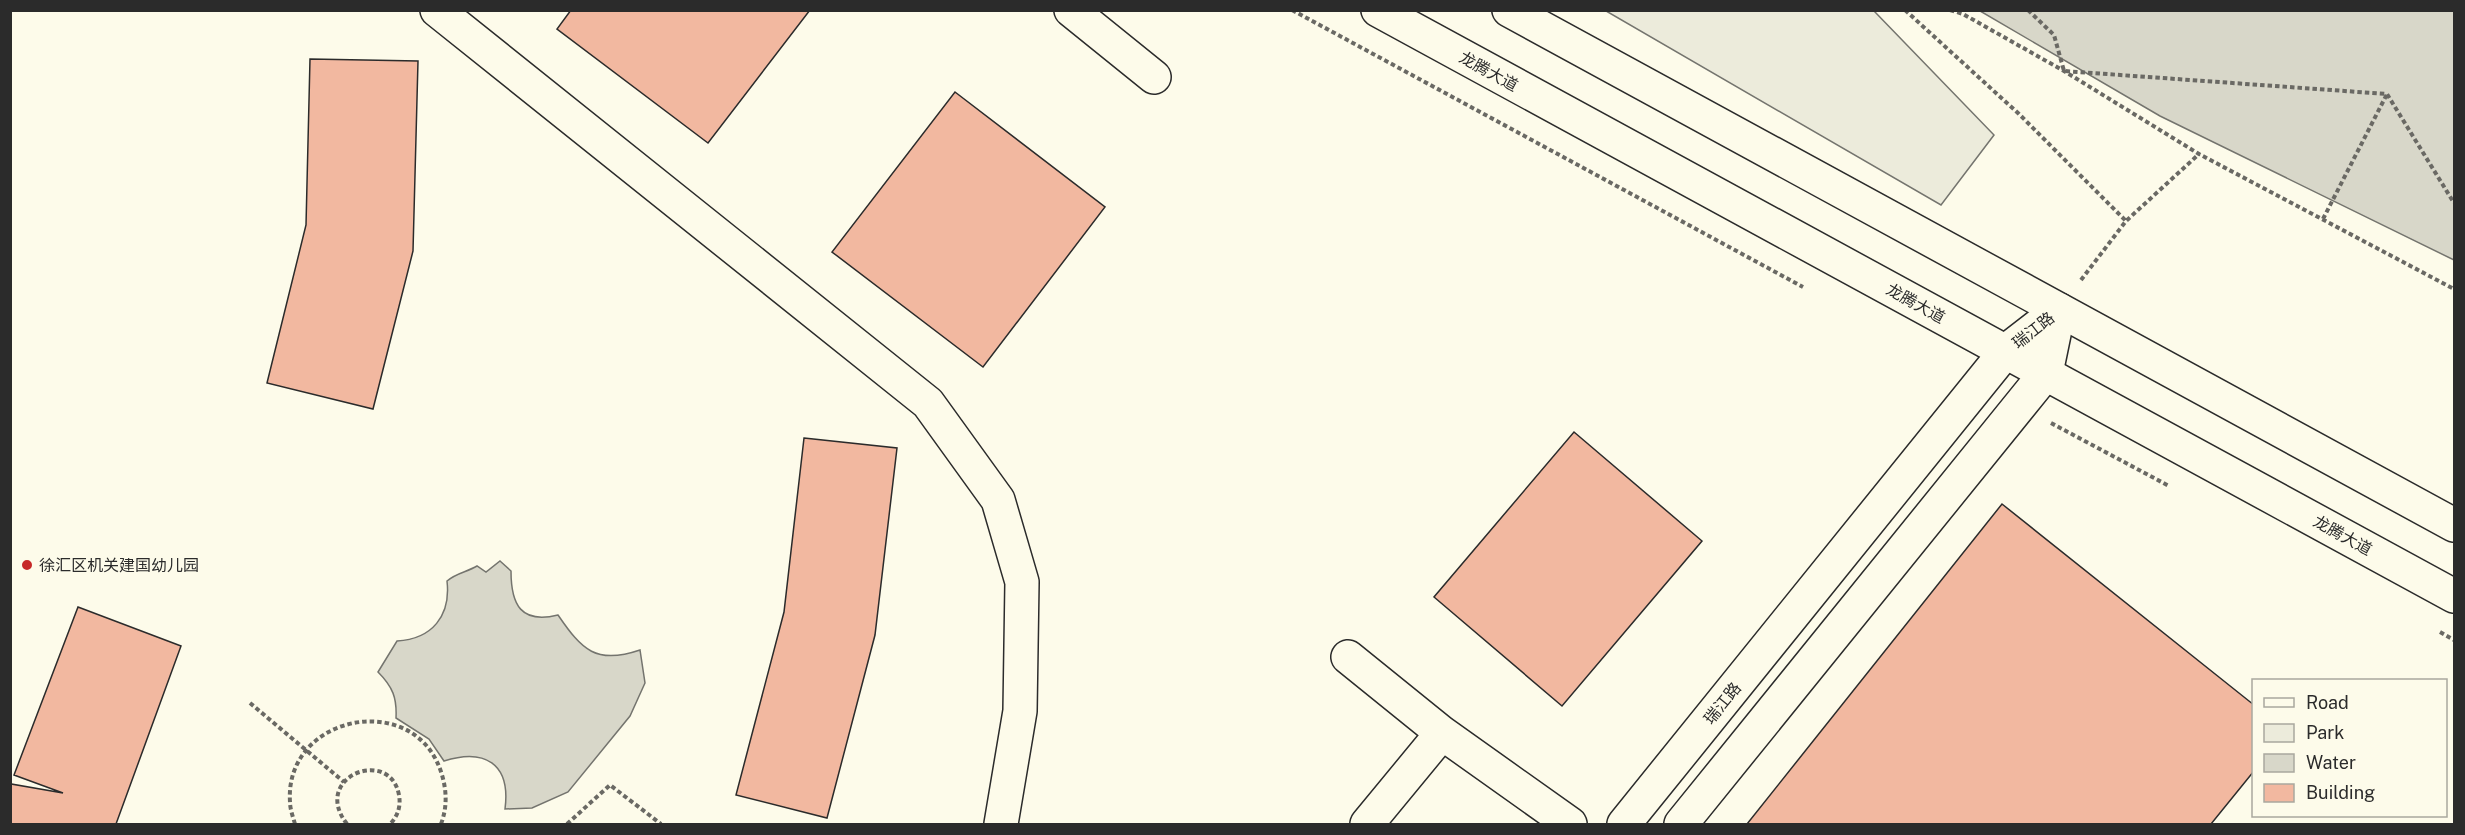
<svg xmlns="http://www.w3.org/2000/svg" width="2465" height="835" font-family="'Public Sans','Noto Sans SC',sans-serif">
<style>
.green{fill:#ecebdb;stroke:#74746e;stroke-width:1.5}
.water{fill:#d8d7c9;stroke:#74746e;stroke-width:1.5}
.building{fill:#f2b8a0;stroke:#2b2b2b;stroke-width:1.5}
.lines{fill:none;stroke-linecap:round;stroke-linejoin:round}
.minor-casing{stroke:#2b2b2b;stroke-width:36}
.major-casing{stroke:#2b2b2b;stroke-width:36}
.path{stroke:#6a6964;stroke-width:4;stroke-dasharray:4.5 3;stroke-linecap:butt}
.minor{stroke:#fdfbea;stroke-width:33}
.major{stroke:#fdfbea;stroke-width:33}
.path-bridge{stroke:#6a6964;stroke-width:4;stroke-dasharray:4.5 3;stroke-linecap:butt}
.poi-dot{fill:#c62828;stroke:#fdfbea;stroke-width:2}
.labels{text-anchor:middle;stroke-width:4.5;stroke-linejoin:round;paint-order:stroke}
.street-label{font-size:16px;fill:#2b2b2b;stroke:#fdfbea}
.poi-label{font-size:16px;fill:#2b2b2b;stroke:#fdfbea;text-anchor:start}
</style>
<rect width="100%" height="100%" fill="#fdfbea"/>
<!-- green -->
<path class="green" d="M1606,11H1874L1994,135L1941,205Z"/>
<!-- water -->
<path class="water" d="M1980,11H2454V260L2160,116Z
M500,561L511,571C511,605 521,624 558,615C582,650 596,665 640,650L645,683L630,716L568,792L532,808L505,809C511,763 484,748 444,761L429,739L396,718C397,698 393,687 378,672L397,641C432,639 451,616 447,581C456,573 467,572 477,566L486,572Z"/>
<!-- building -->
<path class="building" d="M571,10H810L708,143L557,29Z
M310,59L418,61L413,251L373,409L267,383L306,225Z
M955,92L1105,207L983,367L832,252Z
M1574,432L1702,541L1562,706L1434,597Z
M804,438L897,448L875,635L827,818L736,795L784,612Z
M2002,504L2254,705V771L2211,824H1747Z
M78,607L181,646L116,824H10L11,784L63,793L14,775Z"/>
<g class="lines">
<!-- minor casing -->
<g class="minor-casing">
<path id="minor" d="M437,10L928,403L998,500L1022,582L1020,711L1001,824
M1071,10L1154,77
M1348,657L1442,733L1570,824
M1367,824L1442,733
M1624,824L2006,351L2059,310
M1681,824L2046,373L2059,310"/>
</g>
<!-- major casing -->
<g class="major-casing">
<path id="major" d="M1378,10L2454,596
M1509,10L2454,525"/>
</g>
<!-- path -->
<path class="path" d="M1292,10L1803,287
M1905,10L2019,114L2126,221
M1950,10L1963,14L2064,71L2199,154L2454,289
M2323,219L2387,94
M2081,280L2126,221L2199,154
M2051,423L2169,486
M2440,632L2454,640
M250,703L344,782
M295,824C293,817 290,809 290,802C284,714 417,688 442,775C447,792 447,808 441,824
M347,824C310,777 390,746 399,795C401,806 398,816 390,824
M567,824L610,785L661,824"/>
<!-- minor -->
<use href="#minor" class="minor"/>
<!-- major -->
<use href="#major" class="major"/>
<!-- path-bridge -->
<path class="path-bridge" d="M2028,10L2054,35L2064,71L2387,94L2454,203"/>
</g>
<!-- markers -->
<circle class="poi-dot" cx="27" cy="565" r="6"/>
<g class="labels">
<!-- street labels -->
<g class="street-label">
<text transform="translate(1489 71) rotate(29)" y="6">龙腾大道</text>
<text transform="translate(1916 303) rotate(29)" y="6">龙腾大道</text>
<text transform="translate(2033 330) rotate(-38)" y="6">瑞江路</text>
<text transform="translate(2343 535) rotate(29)" y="6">龙腾大道</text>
<text transform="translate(1722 703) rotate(-51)" y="6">瑞江路</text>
</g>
<!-- poi labels -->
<g class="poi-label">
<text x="39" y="571">徐汇区机关建国幼儿园</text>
</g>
</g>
<!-- border -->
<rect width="2465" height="835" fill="none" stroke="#2b2b2b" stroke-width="24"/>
<!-- legend -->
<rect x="2252" y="679" width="195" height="138" fill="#fdfbea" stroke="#a9a89e" stroke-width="1.5"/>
<rect x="2264" y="698" width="30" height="9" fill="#fdfbea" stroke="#a9a89e" stroke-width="1.5"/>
<text x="2306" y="709" font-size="18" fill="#2b2b2b">Road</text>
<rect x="2264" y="724" width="30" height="18" fill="#ecebdb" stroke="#a9a89e" stroke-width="1.5"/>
<text x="2306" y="739" font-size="18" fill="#2b2b2b">Park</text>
<rect x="2264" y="754" width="30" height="18" fill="#d8d7c9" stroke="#a9a89e" stroke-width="1.5"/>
<text x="2306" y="769" font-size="18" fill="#2b2b2b">Water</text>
<rect x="2264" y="784" width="30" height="18" fill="#f2b8a0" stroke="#a9a89e" stroke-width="1.5"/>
<text x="2306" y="799" font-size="18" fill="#2b2b2b">Building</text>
</svg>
